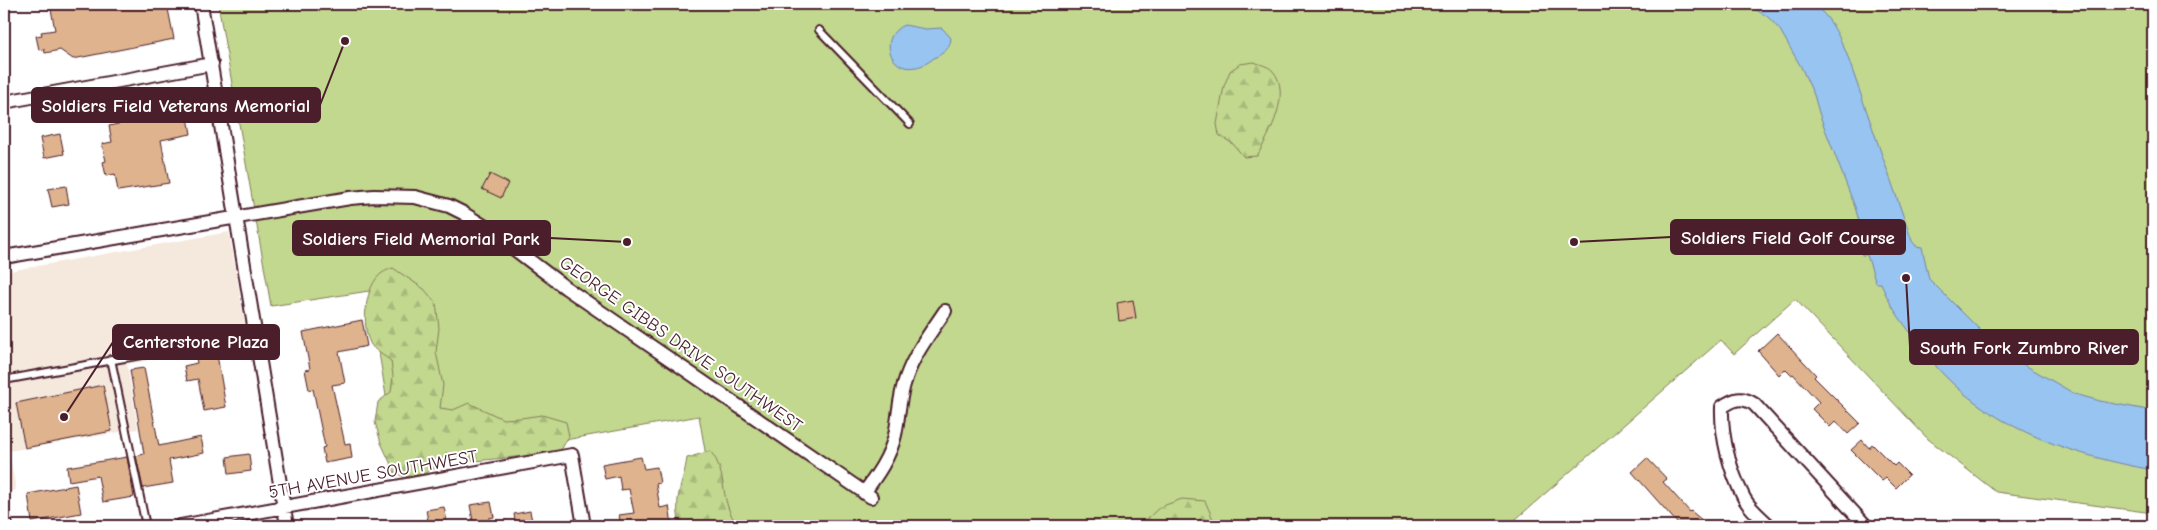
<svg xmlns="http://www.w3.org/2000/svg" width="2157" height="530" font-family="'Comic Neue',sans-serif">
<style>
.built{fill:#f5e8dd}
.green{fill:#c1d88e;stroke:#867c5c}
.forest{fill:url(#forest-firs);stroke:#867c5c}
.water{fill:#97c4f1;stroke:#7882a2}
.building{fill:#deb38e;stroke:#4a1f2b}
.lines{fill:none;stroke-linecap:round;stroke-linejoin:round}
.service-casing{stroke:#4a1f2b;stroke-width:10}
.minor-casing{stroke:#4a1f2b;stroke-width:16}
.tertiary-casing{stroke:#4a1f2b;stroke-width:19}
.service{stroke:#fff;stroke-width:6}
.minor{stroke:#fff;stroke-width:12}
.tertiary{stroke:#fff;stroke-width:15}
.labels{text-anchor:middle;stroke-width:4;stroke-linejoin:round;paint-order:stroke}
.street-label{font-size:18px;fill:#4a1f2b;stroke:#fff}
.leader{fill:none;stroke:#4a1f2b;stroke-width:2}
.callout-dot{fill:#4a1f2b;stroke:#fff;stroke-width:2}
.callout{fill:#4a1f2b;stroke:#4a1f2b;stroke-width:2}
.callout-label{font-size:19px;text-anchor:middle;font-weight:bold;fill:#fff}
</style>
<defs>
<pattern id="forest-firs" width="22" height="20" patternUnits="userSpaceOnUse" patternTransform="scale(1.25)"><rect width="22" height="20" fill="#c1d88e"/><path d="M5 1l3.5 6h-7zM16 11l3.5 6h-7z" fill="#a7b97b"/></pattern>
</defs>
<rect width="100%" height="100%" fill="#fff"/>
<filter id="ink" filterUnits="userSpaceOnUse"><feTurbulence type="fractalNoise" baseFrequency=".02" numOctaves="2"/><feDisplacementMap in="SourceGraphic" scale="10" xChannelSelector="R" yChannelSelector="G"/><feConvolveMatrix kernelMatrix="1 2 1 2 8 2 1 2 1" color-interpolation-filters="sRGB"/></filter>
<g filter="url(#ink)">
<!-- built -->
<path class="built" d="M229,232L248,343L127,364L138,429L9,451L16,490L4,493V272Z"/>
<!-- green -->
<path class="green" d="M218,4H2153V513L1996,492L1928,439L1795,299L1734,354L1721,340L1508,526H718L699,416L398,470L369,291L271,306Z"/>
<!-- forest -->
<path class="forest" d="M1254,62C1259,64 1268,66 1272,70C1293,92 1269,135 1257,156L1244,157L1233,144L1219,135L1217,124L1224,86L1230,71L1240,64Z
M393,268L424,289L436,303L439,328L436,352L443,385L440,408L453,410L469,403L503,419L521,418L542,415L566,422L569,436L561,450L545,454L475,461L457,456L445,458L434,469L423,474L405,477L395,473L381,443L375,422L378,402L391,392L393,376L391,361C385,356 373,350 370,343C361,325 365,285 382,273C385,271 390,269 393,268Z
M710,451C729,472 718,504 739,526H680C673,496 683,486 687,458Z
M1182,499L1205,501L1216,526H1139L1160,507Z"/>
<!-- water -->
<path class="water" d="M1746,4C1758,4 1805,1 1813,5C1830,15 1838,35 1846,52L1912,241L1916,246L1922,247L1929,279L1993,343L2016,360L2075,394L2100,401L2153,411V470C2076,456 1999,432 1943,374C1935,366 1929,356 1922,347C1906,327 1890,308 1881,283H1876L1867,255H1862L1861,251L1867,249L1855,207L1820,116L1814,95L1801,67L1780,30L1768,17Z
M904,25L926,29L942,28L951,38C950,50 943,53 934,58C929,62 923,66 916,67C889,73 878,36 904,25Z"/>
<!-- building -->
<path class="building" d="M50,4H167L174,39L73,59L60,50L45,53L44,49L39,50L36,36L42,35L41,32L55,30Z
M186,106L191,134L161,140L169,183L118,191L115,174L106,176L103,162L106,161L102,144L112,142L109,126L168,113L167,110Z
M60,134L64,154L44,158L40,138Z
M490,174L508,183L501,198L482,189Z
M66,186L69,204L52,207L48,189Z
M1133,300L1136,318L1119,321L1117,303Z
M362,320L367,346L339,352L345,383L332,385L345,444L350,443L352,458L325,463L322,448L325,447L313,389L309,390L305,370L310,369L303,332Z
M1777,333L1816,375L1814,377L1860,423L1848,434L1836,421L1830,427L1812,409L1819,402L1793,374L1791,375L1785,369L1779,375L1758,351Z
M216,349L226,407L204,411L198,379L187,381L184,366L197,363L195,353Z
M144,368L159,446L201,437L204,453L169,460L173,483L143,488L136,456L144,454L130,370Z
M103,385L112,431L25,448L16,403Z
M1862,440L1869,448L1872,444L1894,466L1897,463L1909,475L1896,488L1886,478L1882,481L1851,450Z
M249,454L251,471L229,474L227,457Z
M127,457L134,497L103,502L98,476L69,481L67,467Z
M641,457L644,469L657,467L660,483L656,484L660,508L669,506L672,524L658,526H621L619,515L634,513L629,489L621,490L619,476L605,479L602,464Z
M1647,458L1667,479L1663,482L1690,512L1691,511L1709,526H1678L1679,525L1632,472Z
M76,485L81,513L32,522L28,494Z
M491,502L494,517L489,518L490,526H474L470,505Z
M444,507L448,526H429L426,510Z
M530,511L533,526H516L514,514Z"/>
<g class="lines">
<!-- service casing -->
<g class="service-casing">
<path id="service" d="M819,30L910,124
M111,359L146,526
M4,380L256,334"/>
</g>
<!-- minor casing -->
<g class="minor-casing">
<path id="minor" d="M201,4L287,526
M4,102L212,64
M4,257L350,198L374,196L415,197L449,206L463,213L484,226L566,288L871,497
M864,493C877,475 890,457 895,435C899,416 899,396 906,378C914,354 931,332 945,311
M180,526L572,455L584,526
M1770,526C1761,518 1750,509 1744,498C1730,471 1721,437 1722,407C1734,399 1741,396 1754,404L1866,526"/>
</g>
<!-- tertiary casing -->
<g class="tertiary-casing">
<path id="tertiary" d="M4,523V526"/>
</g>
<!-- service -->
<use href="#service" class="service"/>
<!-- minor -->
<use href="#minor" class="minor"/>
<!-- tertiary -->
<use href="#tertiary" class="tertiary"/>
</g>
</g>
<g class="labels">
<!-- street labels -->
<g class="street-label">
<text transform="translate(681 344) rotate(35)" y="6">GEORGE GIBBS DRIVE SOUTHWEST</text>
<text transform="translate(373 474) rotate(-10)" y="6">5TH AVENUE SOUTHWEST</text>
</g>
</g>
<!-- callouts -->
<path class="leader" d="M345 41L320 105M1574 242L1671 237M627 242L550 238M64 417L113 342M1906 278L1910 347"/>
<g class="callout-dot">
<circle cx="345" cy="41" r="5"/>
<circle cx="1574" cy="242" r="5"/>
<circle cx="627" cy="242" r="5"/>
<circle cx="64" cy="417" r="5"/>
<circle cx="1906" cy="278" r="5"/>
</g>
<g class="callout">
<rect x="32" y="88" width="288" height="34" rx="5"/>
<rect x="1671" y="220" width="234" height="34" rx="5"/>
<rect x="293" y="221" width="257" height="34" rx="5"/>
<rect x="113" y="325" width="166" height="34" rx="5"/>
<rect x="1910" y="330" width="228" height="34" rx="5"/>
</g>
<g class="callout-label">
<text x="176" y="112">Soldiers Field Veterans Memorial</text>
<text x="1788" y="244">Soldiers Field Golf Course</text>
<text x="421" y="245">Soldiers Field Memorial Park</text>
<text x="196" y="348">Centerstone Plaza</text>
<text x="2024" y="354">South Fork Zumbro River</text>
</g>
<!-- margin -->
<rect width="2157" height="530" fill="none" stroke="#fff" stroke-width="20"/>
<rect x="10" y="10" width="2137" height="510" fill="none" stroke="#4a1f2b" stroke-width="2" filter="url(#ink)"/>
</svg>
